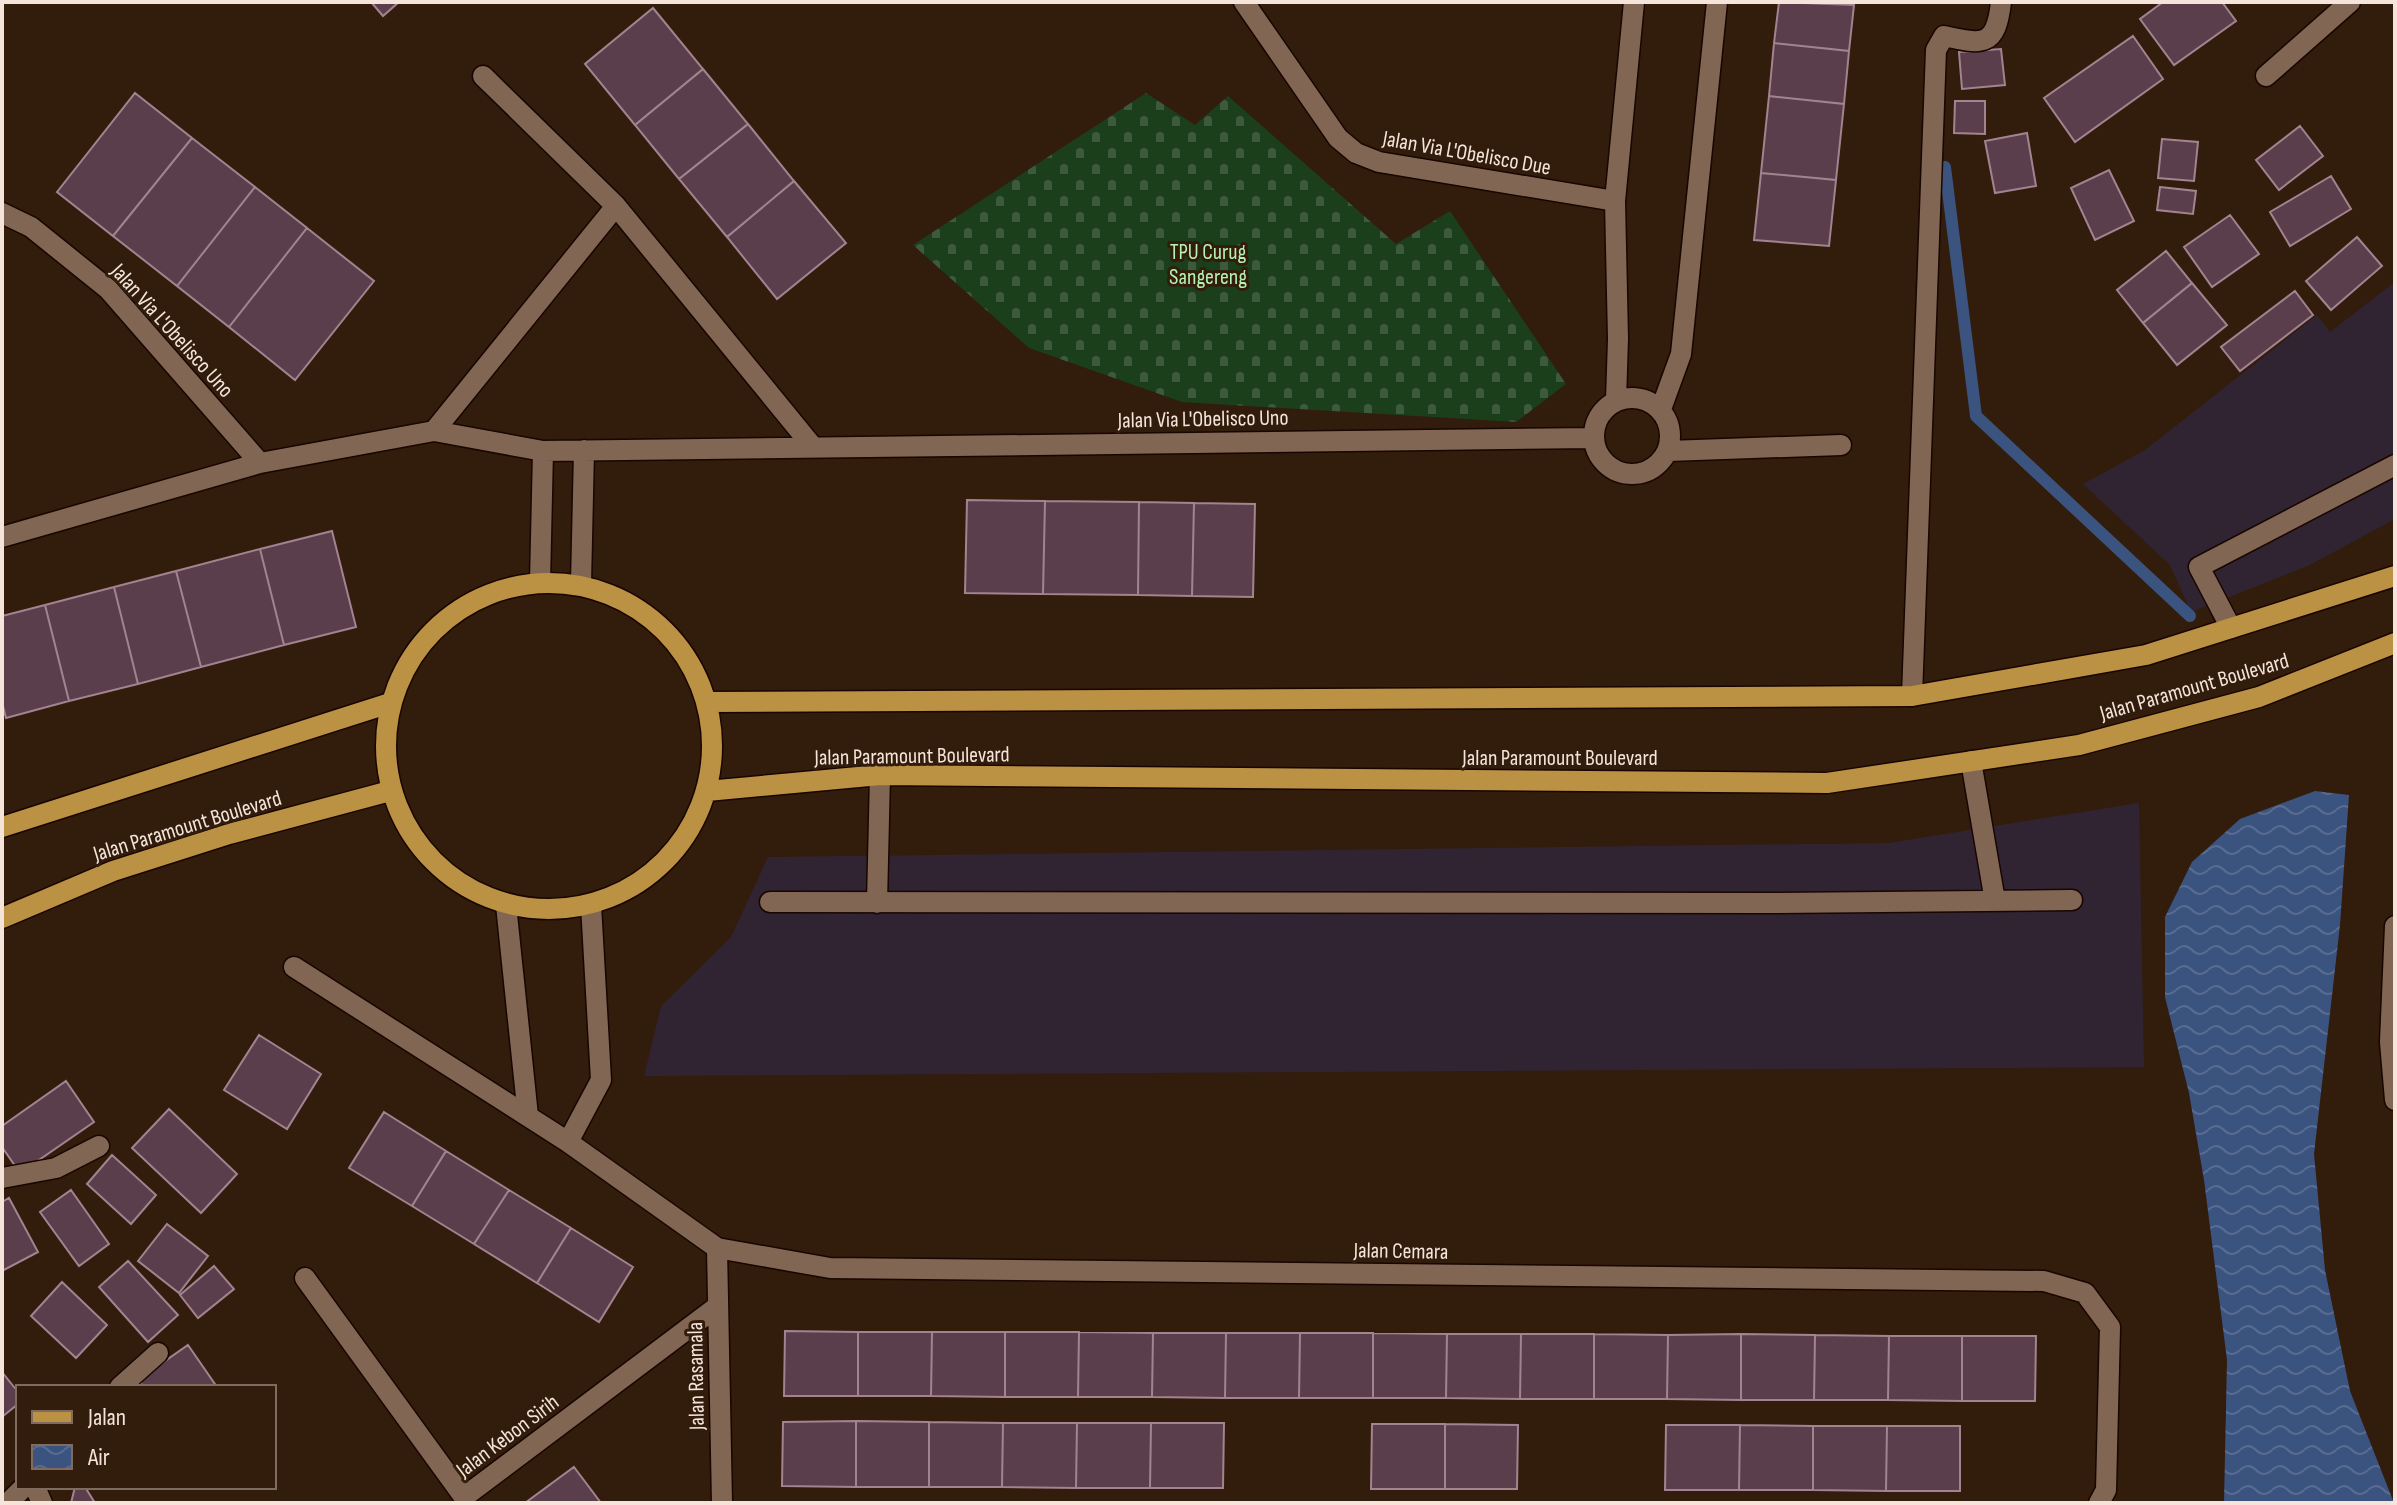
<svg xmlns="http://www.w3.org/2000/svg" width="2397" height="1505" font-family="'Sofia Sans Condensed',sans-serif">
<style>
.commercial{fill:#312432}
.cemetery{fill:url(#cemetery-stones)}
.water{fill:url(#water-waves)}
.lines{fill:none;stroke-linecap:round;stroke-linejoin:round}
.stream{stroke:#3b537f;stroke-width:12}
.building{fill:#5b3e4b;stroke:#a38390;stroke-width:2}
.minor-casing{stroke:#190600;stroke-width:23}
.major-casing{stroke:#190600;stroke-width:23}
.minor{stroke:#816654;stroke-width:20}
.major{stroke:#bb9144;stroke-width:20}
.labels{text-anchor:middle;stroke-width:6;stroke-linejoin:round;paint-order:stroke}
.street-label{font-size:22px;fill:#f4e4da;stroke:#321c0c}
.park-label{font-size:22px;fill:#b4f3b2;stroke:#321c0c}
</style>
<defs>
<pattern id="cemetery-stones" width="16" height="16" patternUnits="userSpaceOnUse" patternTransform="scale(2)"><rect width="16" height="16" fill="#1b3e1b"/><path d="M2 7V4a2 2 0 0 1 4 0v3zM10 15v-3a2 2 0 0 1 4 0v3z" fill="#3d5a3c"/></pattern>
<pattern id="water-waves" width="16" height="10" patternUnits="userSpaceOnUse" patternTransform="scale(2)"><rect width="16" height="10" fill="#3b537f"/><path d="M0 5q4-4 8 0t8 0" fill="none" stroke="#586c91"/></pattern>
</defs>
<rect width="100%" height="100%" fill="#321c0c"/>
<!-- commercial -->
<path class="commercial" d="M2395,282V519L2310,565L2191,612L2170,565L2083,484L2145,450L2317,315L2330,332Z
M2139,803L2144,1067L644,1076L661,1006L731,937L768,857L1889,843Z"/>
<!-- cemetery -->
<path class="cemetery" d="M1146,93L1195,125L1228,96L1396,244L1450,211L1566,384L1516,422L1182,402L1029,348L913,245Z"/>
<!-- water -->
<path class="water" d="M2315,791L2349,795L2340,925L2314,1154L2325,1270L2350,1391L2394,1503H2224L2227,1360L2204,1180L2189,1093L2165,997V917L2192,862L2240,819Z"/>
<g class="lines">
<!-- stream -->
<path class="stream" d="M1945,167L1976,416L2190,616"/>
</g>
<!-- building -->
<path class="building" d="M371,2H399L383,16Z
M1779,2L1854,5L1849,51L1774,43Z
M2163,2H2222L2236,21L2174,65L2140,19Z
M653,8L703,69L635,125L585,64Z
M2133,36L2163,79L2075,142L2044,98Z
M1774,43L1849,51L1844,104L1769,96Z
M2001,49L2005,85L1962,89L1959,52Z
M703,69L748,124L679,179L635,125Z
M135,93L192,138L113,236L57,192Z
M1769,96L1844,104L1836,180L1761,173Z
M1955,101H1985V134L1954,133Z
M748,124L794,181L727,237L679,179Z
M2300,126L2323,156L2279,190L2256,160Z
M2027,133L2036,186L1995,193L1985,141Z
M192,138L255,187L177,286L113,236Z
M2162,139L2198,142L2194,181L2158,178Z
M2109,170L2134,221L2095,240L2071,188Z
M1761,173L1836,180L1829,246L1754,240Z
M2331,176L2351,209L2290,246L2270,212Z
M794,181L846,243L777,299L727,237Z
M255,187L307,228L229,327L177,286Z
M2160,187L2196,191L2193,214L2157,210Z
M2230,215L2259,254L2212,287L2184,247Z
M307,228L374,281L295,380L229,327Z
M2357,237L2382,266L2331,310L2306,281Z
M2166,251L2192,283L2143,323L2117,290Z
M2192,283L2227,325L2177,365L2143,323Z
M2295,291L2313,315L2240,371L2221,347Z
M967,500L1045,501L1043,594L965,593Z
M1045,501L1139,502L1138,595L1043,594Z
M1139,502L1194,503L1192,596L1138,595Z
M1194,503L1255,504L1253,597L1192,596Z
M332,531L356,627L284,645L260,549Z
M260,549L284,645L201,667L176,571Z
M176,571L201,667L138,684L114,587Z
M114,587L138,684L69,701L45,605Z
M45,605L69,701L6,718L2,702V616Z
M259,1035L321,1074L287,1129L224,1090Z
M66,1081L94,1122L20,1173L2,1147V1126Z
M169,1109L237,1174L201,1213L132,1148Z
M384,1112L446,1151L412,1206L349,1168Z
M446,1151L509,1190L474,1244L412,1206Z
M112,1155L156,1195L131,1224L87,1184Z
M71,1190L109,1244L79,1266L40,1212Z
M509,1190L571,1228L537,1283L474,1244Z
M9,1198L38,1252L2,1271V1202Z
M167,1224L208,1256L179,1293L138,1261Z
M571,1228L633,1267L599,1322L537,1283Z
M128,1261L178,1315L148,1342L99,1287Z
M214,1266L234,1289L198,1318L180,1295Z
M62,1282L107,1325L76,1358L31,1316Z
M785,1331L858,1332V1396H784Z
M858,1332H932L931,1396H858Z
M932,1332H1005V1397L931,1396Z
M1005,1332H1079L1078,1397H1005Z
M1079,1332L1153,1333L1152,1397H1078Z
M1153,1333H1226L1225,1398L1152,1397Z
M1226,1333H1300L1299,1398H1225Z
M1300,1333H1373V1398H1299Z
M1373,1333L1447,1334L1446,1398H1373Z
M1447,1334H1521L1520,1399L1446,1398Z
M1521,1334H1594V1399H1520Z
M1594,1334L1668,1335L1667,1399H1594Z
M1741,1334L1815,1335L1814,1400H1741Z
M1741,1334V1400L1667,1399L1668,1335Z
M1815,1335L1889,1336L1888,1400H1814Z
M1889,1336H1962V1401L1888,1400Z
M1962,1336H2036L2035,1401H1962Z
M188,1345L217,1387H144L138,1380Z
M2,1372L18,1392V1404L2,1417Z
M856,1421V1487L782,1486L783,1422Z
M856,1421L929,1422V1487H856Z
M929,1422L1003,1423L1002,1487H929Z
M1003,1423H1077L1076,1488L1002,1487Z
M1077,1423H1151L1150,1488H1076Z
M1151,1423H1224L1223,1488H1150Z
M1372,1424H1445V1489H1371Z
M1445,1424L1518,1425L1517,1489H1445Z
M1666,1425H1740L1739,1490H1665Z
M1740,1425L1813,1426V1490H1739Z
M1813,1426H1887L1886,1491L1813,1490Z
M1887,1426H1960V1491H1886Z
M574,1467L601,1503H525Z
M75,1487H85L95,1503H71Z"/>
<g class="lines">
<!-- minor casing -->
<g class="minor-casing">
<path id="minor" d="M1244,2L1338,138L1356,153L1379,162L1615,201
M483,76L616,206L813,447
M2266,76L2350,2
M2,213L31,227L108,289L260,463
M1594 436a38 38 0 1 1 76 0a38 38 0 1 1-76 0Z
M1616,400L1618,339L1615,201L1634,2
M1661,409L1681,354L1717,2
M434,431L616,206
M1668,451L1841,445
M2,537L260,463L434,431L543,451L1594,438
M540,582L543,451
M581,584L584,450
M2231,628L2199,567L2395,465
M1912,696L1936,50L1944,36C1983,45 1996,47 2001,2
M1971,761L1995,901
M770,902L1777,903L2072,900
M877,903L880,775
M506,905L528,1116
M2395,926L2390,1042L2395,1100
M294,967L568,1142L717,1248L830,1268L2044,1281L2085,1293L2110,1327L2106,1490L2099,1503
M568,1142L601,1080L591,905
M2,1178L56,1168L99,1146
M717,1248L722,1503
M305,1278L464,1497L718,1306
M120,1387L158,1353
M35,1487L42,1503
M8,1503L24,1487"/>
</g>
<!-- major casing -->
<g class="major-casing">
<path id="major" d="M386 746a163 163 0 1 1 326 0a163 163 0 1 1-326 0Z
M708,702L1912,696L2146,655L2395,576
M707,791L880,775L1827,783L2079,745L2259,697L2395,643
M2,827L390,703
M2,918L113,871L229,834L390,791"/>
</g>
<!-- minor -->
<use href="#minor" class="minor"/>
<!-- major -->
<use href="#major" class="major"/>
</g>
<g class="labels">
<!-- street labels -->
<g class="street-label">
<text transform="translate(1467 152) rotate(10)" y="8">Jalan Via L'Obelisco Due</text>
<text transform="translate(173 330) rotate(48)" y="8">Jalan Via L'Obelisco Uno</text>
<text transform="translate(1203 418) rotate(-1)" y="8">Jalan Via L'Obelisco Uno</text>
<text transform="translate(2194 686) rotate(-16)" y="8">Jalan Paramount Boulevard</text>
<text transform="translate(912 755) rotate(-1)" y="8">Jalan Paramount Boulevard</text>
<text x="1560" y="765">Jalan Paramount Boulevard</text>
<text transform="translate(187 825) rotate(-17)" y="8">Jalan Paramount Boulevard</text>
<text transform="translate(1401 1250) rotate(1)" y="8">Jalan Cemara</text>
<text transform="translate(695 1376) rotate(-91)" y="8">Jalan Rasamala</text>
<text transform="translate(507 1435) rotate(-37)" y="8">Jalan Kebon Sirih</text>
</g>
<!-- park labels -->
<g class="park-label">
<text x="1208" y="259">TPU Curug<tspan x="1208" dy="25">Sangereng</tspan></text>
</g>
</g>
<!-- border -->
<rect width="2397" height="1505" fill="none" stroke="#f4e4da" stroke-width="8"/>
<!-- legend -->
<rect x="16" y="1385" width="260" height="104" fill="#321c0c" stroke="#806c5e" stroke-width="2"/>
<rect x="32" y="1411" width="40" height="12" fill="#bb9144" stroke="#806c5e" stroke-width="2"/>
<text x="88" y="1425" font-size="24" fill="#f4e4da">Jalan</text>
<rect x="32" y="1445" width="40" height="24" fill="url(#water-waves)" stroke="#806c5e" stroke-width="2"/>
<text x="88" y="1465" font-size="24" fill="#f4e4da">Air</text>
</svg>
